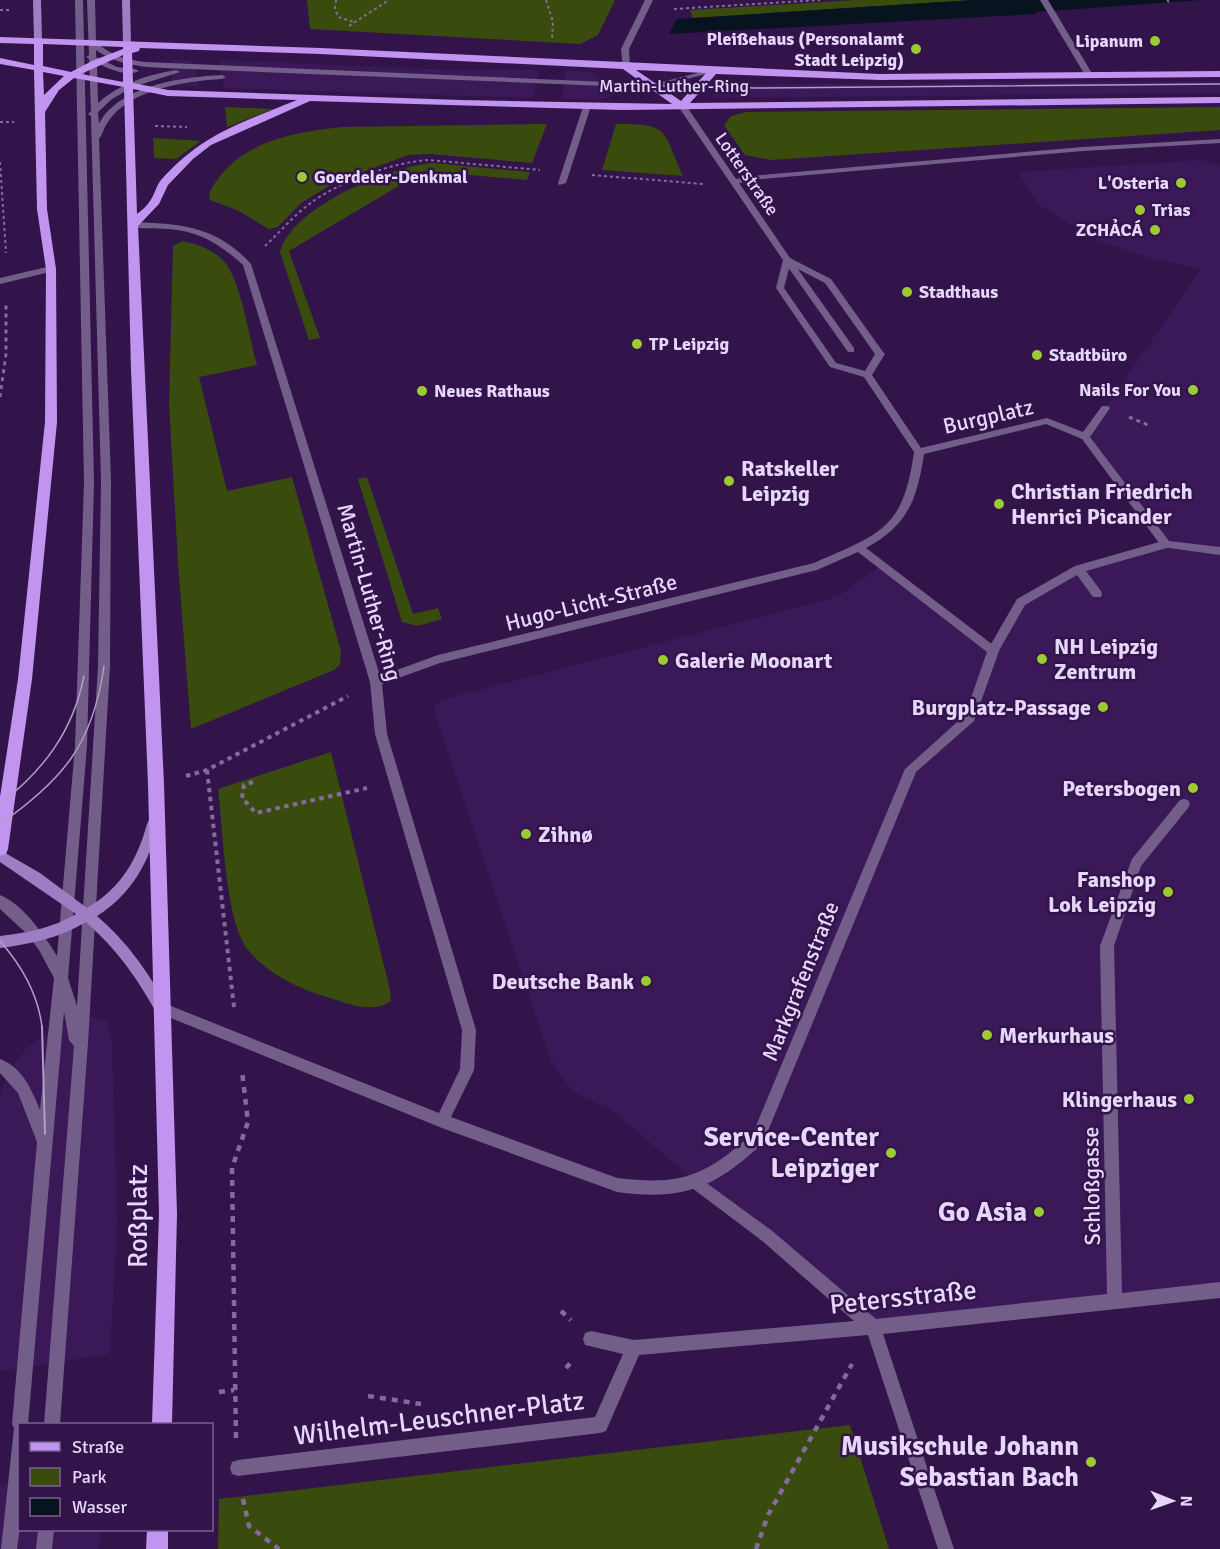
<svg xmlns="http://www.w3.org/2000/svg" width="1220" height="1549" font-family="Signika,sans-serif">
<style>
.built{fill:#3b1958}
.green{fill:#394c0e}
.water{fill:#071420}
.lines{fill:none;stroke-linecap:round;stroke-linejoin:round}
.path-far3{stroke:#846c9a;stroke-width:2;stroke-dasharray:3 3;stroke-linecap:butt}
.path-far2{stroke:#846c9a;stroke-width:3;stroke-dasharray:4 4;stroke-linecap:butt}
.path-far1{stroke:#846c9a;stroke-width:4;stroke-dasharray:4.5 4.5;stroke-linecap:butt}
.path{stroke:#846c9a;stroke-width:4.5;stroke-dasharray:6 6;stroke-linecap:butt}
.service{fill:#735e8a;fill-rule:evenodd}
.pedestrian{fill:#735e8a;fill-rule:evenodd}
.minor{fill:#735e8a;fill-rule:evenodd}
.secondary{fill:#9f7dc3;fill-rule:evenodd}
.primary{fill:#c195ef;fill-rule:evenodd}
.tram-far1{stroke:#b19dc6;stroke-width:1.5}
.tram{stroke:#b19dc6;stroke-width:2}
.poi-dot{fill:#9bcb33;stroke:#32144b;stroke-width:2}
.labels{text-anchor:middle;stroke-width:5;stroke-linejoin:round;paint-order:stroke}
.far-poi-label{font-size:18px;font-weight:bold;fill:#e6d6f9;stroke:#32144b;text-anchor:start}
.far-street-label{font-size:18px;fill:#e6d6f9;stroke:#32144b}
.street-label{font-size:22px;fill:#e6d6f9;stroke:#32144b}
.poi-label{font-size:22px;font-weight:bold;fill:#e6d6f9;stroke:#32144b;text-anchor:start}
.near-poi-label{font-size:27px;font-weight:bold;fill:#e6d6f9;stroke:#32144b;text-anchor:end}
.near-street-label{font-size:27px;fill:#e6d6f9;stroke:#32144b}
</style>
<rect width="100%" height="100%" fill="#32144b"/>
<!-- built -->
<path class="built" d="M169,60H193L199,87L173,85Z
M218,60L427,69L539,70L533,98L224,88Z
M566,70L592,72L619,92L605,99H561Z
M1220,81V93L713,98V85Z
M1201,160L1220,165V1290L873,1327L697,1183L611,1109L573,1092L551,1060L435,714L434,706L441,700L837,597L882,565L993,651L1021,602L1079,569L1166,544L1085,437L1201,269L1147,257L1100,241L1040,206L1018,172Z
M94,1018L107,1021L112,1043L117,1223L110,1354L0,1371V1094L9,1071L26,1049L48,1033L72,1020Z
M19,1481L20,1530H100L99,1549H0V1484Z"/>
<!-- green -->
<path class="green" d="M307,0H615L598,35L580,44L310,29Z
M855,0H973L693,18L690,10Z
M225,107L273,109L227,127Z
M1220,107V130L771,160L745,155L724,125L731,116L746,112Z
M547,124L532,163L430,154L408,155L334,183L301,203L278,227L269,229L237,210L210,200L209,194C233,143 291,132 343,127Z
M616,124C670,124 662,129 683,176L602,170Z
M153,138L201,141L176,159L154,158Z
M433,163L530,172L527,180L424,171L289,251L320,338L309,340L280,252C292,207 390,166 433,163Z
M182,241C198,244 217,251 227,265C242,288 249,337 257,365L199,377L227,491L292,477L341,651L340,665L334,670L191,729L178,563L169,404L173,246Z
M367,477L413,614L438,608L442,619L418,626L402,622L358,479Z
M331,752L390,990L391,1001C372,1014 350,1004 330,998C301,990 267,974 248,950C225,921 223,828 218,789Z
M850,1425L889,1549H218L219,1499Z"/>
<!-- water -->
<path class="water" d="M973,0H1201L1035,12V14L669,34L677,19Z"/>
<g class="lines">
<!-- path-far3 -->
<path class="path-far3" d="M336,0L335,8L338,17L354,22
M546,0L553,22L552,38
M1167,0L1169,2
M674,9L820,0
M0,10H11
M349,26L389,0
M0,122H14
M155,126L187,127
M0,162L6,253
M592,175L704,184
M265,246C280,232 295,214 312,202C341,181 394,162 429,160L540,170"/>
<!-- path-far2 -->
<path class="path-far2" d="M0,397L6,354V305
M1129,417L1148,425"/>
<!-- path-far1 -->
<path class="path-far1" d="M207,770L234,1007
M186,776L207,770L348,696
M253,782L244,785L242,798L256,813L367,788"/>
<!-- path -->
<path class="path" d="M561,1311L571,1320
M566,1368L573,1360
M219,1392L234,1390
M368,1396L421,1404
M236,1438L232,1168L248,1122L242,1071
M243,1499L249,1526L279,1549
M756,1549L768,1515L852,1364"/>
<!-- service -->
<path class="service" d="M75,0H83L94,483L87,746L68,978L77,1006L98,666L101,481L91,116L88,114L91,111L89,59L86,57L89,55L87,0H95L96,42C110,55 126,60 145,62L654,84L713,69L717,71L654,88L165,68C141,67 117,65 96,50V57L117,67L135,69L139,71C126,77 109,69 97,63L98,103C121,83 147,75 176,70L180,72L133,87L112,99L98,112L99,124C119,85 183,77 222,75L226,77L222,79C186,81 129,89 108,122C104,127 103,134 99,139L111,481L110,666L88,1043L60,1424H44L74,1046L69,1040L64,1012L28,1424H20V1527L17,1549H1L14,1428L12,1424L37,1142L18,1093L0,1073V1059C22,1067 32,1090 40,1110L54,978L39,950L27,934L0,909V895C23,904 45,936 57,956L75,746L84,483Z
M584,104L591,106L566,183L559,185L558,183Z
M133,222C181,224 217,226 251,264L382,682L380,685H372L370,682L243,265C220,244 199,231 168,229C155,228 142,229 130,227L129,225Z
M787,257L790,258L854,348V352H848L783,260Z
M38,1530H54L52,1549H36Z"/>
<!-- pedestrian -->
<path class="pedestrian" d="M1166,540L1171,544L1170,547L1086,571L1101,591L1102,594L1101,597H1093L1077,575L1025,605L997,654H989L987,651L1017,599L1075,566Z
M1184,799L1188,800L1190,804L1188,808L1141,866L1114,946L1122,1293L1220,1282V1298L883,1334L954,1549H938L868,1335L639,1355L606,1431L600,1433L238,1476L232,1474L230,1468L232,1462L238,1460L595,1417L623,1354L585,1345L583,1339L585,1333L591,1331L634,1340L854,1321L761,1240L692,1188L690,1183L692,1178L697,1176L771,1230L876,1319L1107,1294L1100,946L1132,859L1180,800Z"/>
<!-- minor -->
<path class="minor" d="M645,0H653L629,49L630,67L623,69L621,49Z
M1040,0H1048L1093,75L1092,77L1085,75Z
M679,104H685L736,179L761,175L1083,147L1220,139V143L1083,151L761,179L739,183L790,258L831,279L883,352L885,354L872,375L921,448L1047,418L1083,432L1102,406H1108L1110,408L1090,437L1169,541L1220,547V555L1162,547L1082,439L1046,424L924,454C917,500 908,525 866,548L997,648L999,651L974,721L916,772L763,1143C715,1188 683,1201 617,1192L442,1128L156,1012L154,1008L156,1004L161,1002L439,1113L460,1069L462,1030L375,734L370,682L372,679L438,655L814,563C881,533 903,530 914,452L864,377L830,367L776,288L783,260L678,106ZM790,265L825,283L875,354L865,371L836,363L784,288ZM858,552L987,652L965,715L905,769L753,1133C706,1176 681,1186 617,1178L451,1117L474,1070L476,1030L387,734L382,684L440,663L817,570Z
M51,266L54,267V271L0,284V278Z"/>
<!-- secondary -->
<path class="secondary" d="M33,0H41L42,40L38,42L34,40Z
M122,0H130L131,44L127,46L123,44Z
M153,819L157,820L159,824C149,862 131,895 97,916C127,942 146,969 166,1004L168,1008L166,1012L161,1014L156,1012C135,975 118,951 86,922C60,938 30,944 0,948V936C26,933 53,928 76,914L0,862V850L40,873L87,908C121,888 137,860 147,824L149,820Z"/>
<!-- primary -->
<path class="primary" d="M0,37L320,48L880,74L1220,71V77L880,80L716,74L690,103L1220,97V103L622,110L310,101L211,145L193,159L168,185L159,204L138,226L164,784L177,1214L172,1424H152L159,1214L148,784L131,370L124,87L74,78L59,90L45,112L47,209L56,269L57,422L32,679L8,849L6,854L0,856V797L18,679L45,422L46,269L37,209L34,70L0,64V58L34,65V44L0,43ZM43,44L123,47V49L92,61L71,72L43,66ZM140,48L320,54L623,69L672,104L461,100L168,90L133,83L132,53L139,51ZM123,55V82L81,74ZM636,70L706,73L681,101ZM43,72L64,76L44,95ZM133,89L168,96L297,100C241,123 203,133 161,180C156,186 155,194 150,201C147,206 142,210 137,214Z
M147,1530H168V1549H146Z"/>
<!-- tram-far1 -->
<path class="tram-far1" d="M654,86L756,88L1220,84
M0,804C44,770 73,731 84,676
M0,824C63,780 93,744 104,666
M0,941C22,966 38,993 42,1027"/>
<!-- tram -->
<path class="tram" d="M42,1026L45,1134"/>
</g>
<!-- markers -->
<g class="poi-dot">
<circle cx="1155" cy="41" r="6"/>
<circle cx="916" cy="49" r="6"/>
<circle cx="302" cy="177" r="6"/>
<circle cx="1181" cy="183" r="6"/>
<circle cx="1140" cy="210" r="6"/>
<circle cx="1155" cy="230" r="6"/>
<circle cx="907" cy="292" r="6"/>
<circle cx="637" cy="344" r="6"/>
<circle cx="1037" cy="355" r="6"/>
<circle cx="1193" cy="390" r="6"/>
<circle cx="422" cy="391" r="6"/>
<circle cx="729" cy="481" r="6"/>
<circle cx="999" cy="504" r="6"/>
<circle cx="1042" cy="659" r="6"/>
<circle cx="663" cy="660" r="6"/>
<circle cx="1103" cy="707" r="6"/>
<circle cx="1193" cy="788" r="6"/>
<circle cx="526" cy="834" r="6"/>
<circle cx="1168" cy="892" r="6"/>
<circle cx="646" cy="981" r="6"/>
<circle cx="987" cy="1035" r="6"/>
<circle cx="1189" cy="1099" r="6"/>
<circle cx="891" cy="1153" r="6"/>
<circle cx="1039" cy="1212" r="6"/>
<circle cx="1091" cy="1462" r="6"/>
</g>
<g class="labels">
<!-- far-poi labels -->
<g class="far-poi-label">
<text x="904" y="45" text-anchor="end">Pleißehaus (Personalamt<tspan x="904" dy="21">Stadt Leipzig)</tspan></text>
<text x="1143" y="47" text-anchor="end">Lipanum</text>
<text x="314" y="183">Goerdeler-Denkmal</text>
<text x="1169" y="189" text-anchor="end">L'Osteria</text>
<text x="1152" y="216">Trias</text>
<text x="1143" y="236" text-anchor="end">ZCHẢCÁ</text>
<text x="919" y="298">Stadthaus</text>
<text x="649" y="350">TP Leipzig</text>
<text x="1049" y="361">Stadtbüro</text>
<text x="1181" y="396" text-anchor="end">Nails For You</text>
<text x="434" y="397">Neues Rathaus</text>
</g>
<!-- far-street labels -->
<g class="far-street-label">
<text x="674" y="92">Martin-Luther-Ring</text>
<text transform="translate(747 174) rotate(55)" y="6">Lotterstraße</text>
</g>
<!-- street labels -->
<g class="street-label">
<text transform="translate(988 416) rotate(-13)" y="8">Burgplatz</text>
<text transform="translate(370 592) rotate(74)" y="8">Martin-Luther-Ring</text>
<text transform="translate(591 602) rotate(-14)" y="8">Hugo-Licht-Straße</text>
<text transform="translate(800 981) rotate(-68)" y="8">Markgrafenstraße</text>
<text transform="translate(1091 1186) rotate(-91)" y="8">Schloßgasse</text>
</g>
<!-- poi labels -->
<g class="poi-label">
<text x="741" y="476">Ratskeller<tspan x="741" dy="25">Leipzig</tspan></text>
<text x="1011" y="499">Christian Friedrich<tspan x="1011" dy="25">Henrici Picander</tspan></text>
<text x="1054" y="654">NH Leipzig<tspan x="1054" dy="25">Zentrum</tspan></text>
<text x="675" y="668">Galerie Moonart</text>
<text x="1091" y="715" text-anchor="end">Burgplatz-Passage</text>
<text x="1181" y="796" text-anchor="end">Petersbogen</text>
<text x="538" y="842">Zihnø</text>
<text x="1156" y="887" text-anchor="end">Fanshop<tspan x="1156" dy="25">Lok Leipzig</tspan></text>
<text x="634" y="989" text-anchor="end">Deutsche Bank</text>
<text x="999" y="1043">Merkurhaus</text>
<text x="1177" y="1107" text-anchor="end">Klingerhaus</text>
</g>
<!-- near-poi labels -->
<g class="near-poi-label">
<text x="879" y="1146">Service-Center<tspan x="879" dy="31">Leipziger</tspan></text>
<text x="1027" y="1221">Go Asia</text>
<text x="1079" y="1455">Musikschule Johann<tspan x="1079" dy="31">Sebastian Bach</tspan></text>
</g>
<!-- near-street labels -->
<g class="near-street-label">
<text transform="translate(138 1216) rotate(-90)" y="9">Roßplatz</text>
<text transform="translate(903 1297) rotate(-6)" y="9">Petersstraße</text>
<text transform="translate(439 1418) rotate(-7)" y="9">Wilhelm-Leuschner-Platz</text>
</g>
</g>
<!-- legend -->
<rect x="18" y="1423" width="195" height="108" fill="#32144b" stroke="#7a6291" stroke-width="1.5"/>
<rect x="30" y="1442" width="30" height="9" fill="#c195ef" stroke="#7a6291" stroke-width="1.5"/>
<text x="72" y="1453" font-size="18" fill="#e6d6f9">Straße</text>
<rect x="30" y="1468" width="30" height="18" fill="#394c0e" stroke="#7a6291" stroke-width="1.5"/>
<text x="72" y="1483" font-size="18" fill="#e6d6f9">Park</text>
<rect x="30" y="1498" width="30" height="18" fill="#071420" stroke="#7a6291" stroke-width="1.5"/>
<text x="72" y="1513" font-size="18" fill="#e6d6f9">Wasser</text>
<!-- north arrow -->
<g transform="translate(1172 1501) rotate(91)" stroke="#32144b" stroke-width="4.5" paint-order="stroke">
<path d="M0-4.5L10 22L0 15L-10 22Z" fill="#e6d6f9"/>
<text y="-9" font-size="16" font-weight="bold" text-anchor="middle" fill="#e6d6f9">N</text>
</g>
</svg>
